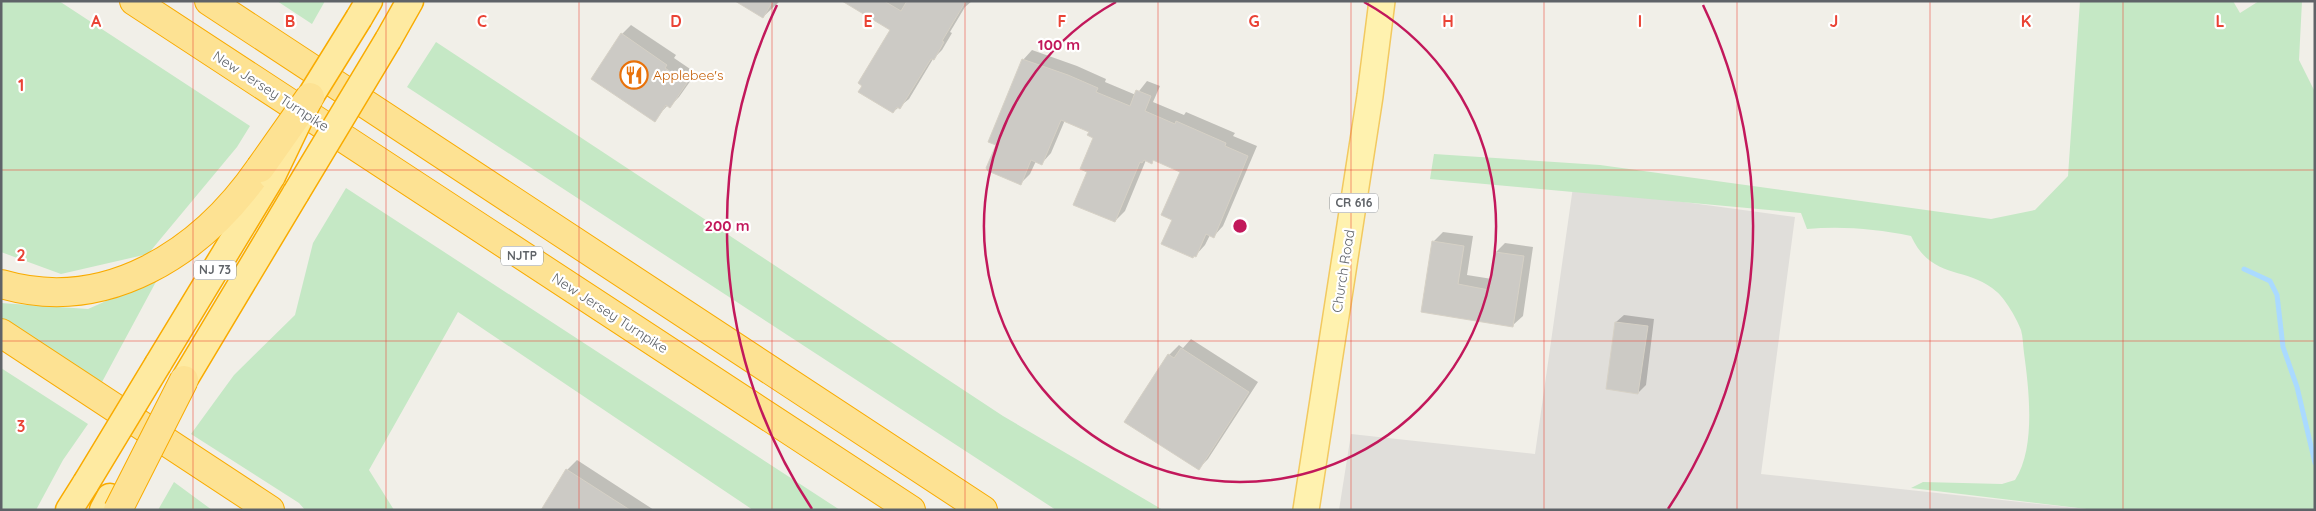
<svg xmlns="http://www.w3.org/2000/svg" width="2316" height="511" font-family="Quicksand,sans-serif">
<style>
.industrial{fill:#e0deda}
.green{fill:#c5e8c5}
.shadow{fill:#0003}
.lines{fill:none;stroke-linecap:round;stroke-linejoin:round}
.stream{stroke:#aadaff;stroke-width:5}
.building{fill:#cccac5;stroke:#d6d1c6}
.primary-casing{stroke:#f2c960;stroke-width:28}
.trunk-casing{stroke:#f9ab00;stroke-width:29}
.motorway-casing{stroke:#f9ab00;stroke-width:30}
.primary{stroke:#fff2af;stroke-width:25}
.trunk{stroke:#feeaa1;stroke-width:26}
.motorway{stroke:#fde293;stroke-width:28}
.trunk-bridge-casing{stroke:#f9ab00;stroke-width:29;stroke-linecap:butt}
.motorway-bridge-casing{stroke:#f9ab00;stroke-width:30;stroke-linecap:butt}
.trunk-bridge{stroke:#feeaa1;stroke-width:26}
.motorway-bridge{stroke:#fde293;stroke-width:28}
.grid{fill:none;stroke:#ea4335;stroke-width:1;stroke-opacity:0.55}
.ring{fill:none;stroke:#c2185b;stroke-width:2.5}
.labels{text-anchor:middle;stroke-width:4.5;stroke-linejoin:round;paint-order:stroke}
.shield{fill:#fff;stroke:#8f9295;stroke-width:1}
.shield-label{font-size:12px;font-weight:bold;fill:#5f6368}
.food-label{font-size:14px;fill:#c56008;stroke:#fff;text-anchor:start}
.street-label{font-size:14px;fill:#5f6368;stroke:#fff}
.grid-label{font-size:16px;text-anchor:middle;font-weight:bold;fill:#ea4335;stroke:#fff;stroke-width:4.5;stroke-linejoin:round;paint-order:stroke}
.centre{fill:#c2185b;stroke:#fff;stroke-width:2.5}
.ring-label{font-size:15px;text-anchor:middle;font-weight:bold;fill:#c2185b;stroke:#fff;stroke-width:4.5;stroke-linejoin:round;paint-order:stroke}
</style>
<rect width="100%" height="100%" fill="#f1efe8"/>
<!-- industrial -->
<path class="industrial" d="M1573,187L1795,217L1761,474L2095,510H1339L1351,434L1535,454Z"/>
<!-- green -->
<path class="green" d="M1,1H59L250,126L237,147L148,254L61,274L1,252Z
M277,1H325L312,24Z
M2080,1H2233L2240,13L2259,1H2302L2299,60L2315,92V510H2095L1911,488L1923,482L2002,484L2015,480C2036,448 2029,389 2024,353C2023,346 2023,337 2021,330C2017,319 2006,300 1997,292C1966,265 1932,281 1911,236C1876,229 1843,226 1807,229L1801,213L1430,179L1434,154L1600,165L1991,219L2035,210L2068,176Z
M436,42L1003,416L1163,510H1056L407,87Z
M346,188L840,510H753L458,312L369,470L394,510H305L299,503L191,434L234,375L295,315L313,243Z
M158,278L102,382L1,319V303L88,309Z
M1,368L88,424L63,460L36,510H1Z
M174,482L212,510H158Z"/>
<!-- shadow -->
<path class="shadow" d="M737,1H780L763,17Z
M856,1H972L965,7L950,32L952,33L942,50L933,59L909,99L893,112L891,29Z
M631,25L676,55L674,58L696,73L679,97L670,106L668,105L654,120L622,34Z
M1032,50L1077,66L1106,79L1105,82L1136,95L1147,81L1160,86L1153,102L1184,115L1186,112L1235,133L1233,136L1257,146L1223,226L1214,236L1210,235L1205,245L1196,255L1173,219L1182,171L1154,159L1151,162L1146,160L1125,211L1115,221L1089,171L1095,137L1090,131L1065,120L1051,153L1042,163L1036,161L1030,174L1021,183L998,145L1023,60Z
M1443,232L1473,236L1467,275L1492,279L1496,252L1505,243L1533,247L1523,316L1513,325L1423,311L1434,241Z
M1624,315L1654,319L1646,385L1638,393L1616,322Z
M1191,339L1258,382L1208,459L1198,469L1126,422L1169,355L1179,345L1183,348Z
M577,460L654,510H542L567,470Z"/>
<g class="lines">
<!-- stream -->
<path class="stream" d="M2244,269L2270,281L2277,295L2283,347L2297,387L2315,463"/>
</g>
<!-- building -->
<path class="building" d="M735,1H773L763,18Z
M842,1H884L901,11L907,1H966L942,41L944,42L934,60L931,59L900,109L897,107L893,113L858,92L862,86L858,83L890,30Z
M621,33L667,65L665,68L687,83L670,108L666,105L655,122L591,79Z
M1022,59L1068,75L1098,88L1096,92L1130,106L1136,90L1151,96L1145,111L1175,124L1176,121L1226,143L1225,146L1248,156L1214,238L1206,234L1196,257L1194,256L1193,258L1161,244L1172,220L1161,215L1180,172L1153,160L1152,164L1144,160L1142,163L1140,162L1115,222L1073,205L1087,172L1080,169L1093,138L1087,135L1089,132L1061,120L1042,165L1031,160L1021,185L988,171L986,168L996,145L988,142Z
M1432,241L1464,246L1458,284L1489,290L1495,252L1524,256L1513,327L1421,312Z
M1615,322L1648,326L1638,394L1606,389Z
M1181,348L1249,392L1199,470L1124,422L1168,354L1174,358Z
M566,469L630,510H541Z"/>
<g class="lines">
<!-- primary casing -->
<g class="primary-casing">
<path id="primary" d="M1306,510L1370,96L1382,1"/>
</g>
<!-- trunk casing -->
<g class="trunk-casing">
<path id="trunk" d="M359,18L369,1
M388,40L410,1
M158,364L272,176
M184,380L296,193
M69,510L86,483
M103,510L110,497"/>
</g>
<!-- motorway casing -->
<g class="motorway-casing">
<path id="motorway" d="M134,1L911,510
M209,1L983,510
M1,284C107,315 202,252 260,168
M1,333L270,510"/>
</g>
<!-- primary -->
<use href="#primary" class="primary"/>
<!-- trunk -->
<use href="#trunk" class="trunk"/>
<!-- motorway -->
<use href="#motorway" class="motorway"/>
<!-- trunk-bridge casing -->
<g class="trunk-bridge-casing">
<path id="trunk-bridge" d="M272,176L310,97L359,18
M296,193L388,40
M86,483L158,364"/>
</g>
<!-- motorway-bridge casing -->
<g class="motorway-bridge-casing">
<path id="motorway-bridge" d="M260,168L310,97
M118,510L184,380"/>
</g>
<!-- trunk-bridge -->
<use href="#trunk-bridge" class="trunk-bridge"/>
<!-- motorway-bridge -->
<use href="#motorway-bridge" class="motorway-bridge"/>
</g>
<!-- grid -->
<path class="grid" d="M193,1V510M386,1V510M579,1V510M772,1V510M965,1V510M1158,1V510M1351,1V510M1544,1V510M1737,1V510M1930,1V510M2123,1V510M1,170H2315M1,341H2315"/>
<!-- distance rings -->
<g class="ring">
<path d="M1364 2A256 256 0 1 1 1116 2"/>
<path d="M812 509A513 513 0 0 1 777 5M1703 5A513 513 0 0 1 1668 509"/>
</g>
<!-- icons -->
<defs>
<g id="restaurant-ring" transform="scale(1.4375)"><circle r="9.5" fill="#fff" stroke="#e8710a" stroke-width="1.5"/><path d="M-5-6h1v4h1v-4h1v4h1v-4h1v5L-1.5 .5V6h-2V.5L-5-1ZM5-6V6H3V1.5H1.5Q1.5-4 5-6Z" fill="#e8710a"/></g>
</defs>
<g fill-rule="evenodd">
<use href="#restaurant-ring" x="634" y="75"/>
</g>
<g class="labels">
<!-- shield labels -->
<g class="shield">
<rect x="1330" y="193.5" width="48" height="19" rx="4"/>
<rect x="501" y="246.5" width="42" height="19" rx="4"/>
<rect x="194" y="260.5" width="42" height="19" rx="4"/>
</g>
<g class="shield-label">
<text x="1354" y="207">CR 616</text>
<text x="522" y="260">NJTP</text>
<text x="215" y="274">NJ 73</text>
</g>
<!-- food labels -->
<g class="food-label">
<text x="653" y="80">Applebee's</text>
</g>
<!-- street labels -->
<g class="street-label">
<text transform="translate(271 91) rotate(33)" y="5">New Jersey Turnpike</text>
<text transform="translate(1343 271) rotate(-81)" y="5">Church Road</text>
<text transform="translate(610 313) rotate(33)" y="5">New Jersey Turnpike</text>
</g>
</g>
<g class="grid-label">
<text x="96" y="27">A</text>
<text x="290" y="27">B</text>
<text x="482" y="27">C</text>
<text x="676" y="27">D</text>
<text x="868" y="27">E</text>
<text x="1062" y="27">F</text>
<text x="1254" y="27">G</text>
<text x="1448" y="27">H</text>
<text x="1640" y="27">I</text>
<text x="1834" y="27">J</text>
<text x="2026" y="27">K</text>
<text x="2220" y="27">L</text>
<text x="21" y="91">1</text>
<text x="21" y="261">2</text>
<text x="21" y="432">3</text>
</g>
<circle cx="1240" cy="226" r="8" class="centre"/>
<g class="ring-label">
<text x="1059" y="50">100 m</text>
<text x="727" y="231">200 m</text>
</g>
<!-- border -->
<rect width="2316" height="511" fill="none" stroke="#5f6368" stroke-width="5"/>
</svg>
